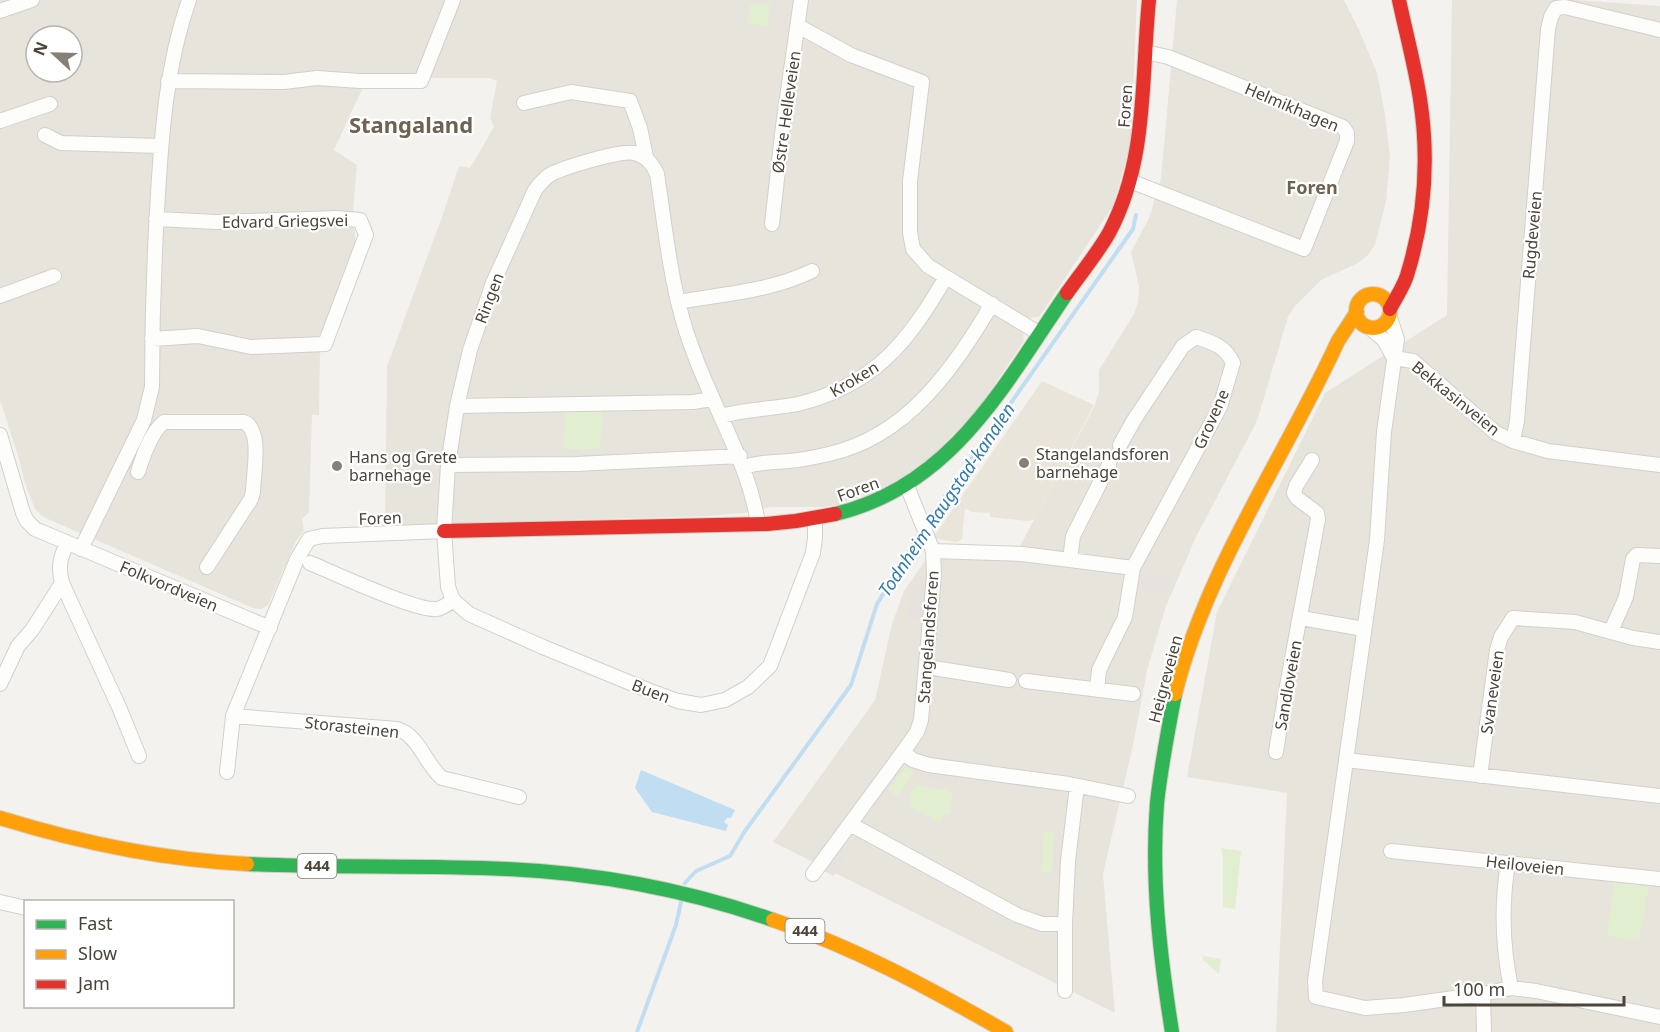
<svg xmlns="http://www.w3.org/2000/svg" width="1660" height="1032" font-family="'Noto Sans',sans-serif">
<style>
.residential{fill:#e7e4dc;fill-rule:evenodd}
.education{fill:#eae5da}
.green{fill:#e1eecf}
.parking{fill:#e6e3df}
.water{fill:#c0ddf1}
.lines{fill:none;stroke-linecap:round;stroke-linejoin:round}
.stream{stroke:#c0ddf1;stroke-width:4}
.street-casing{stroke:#d2d0cb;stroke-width:16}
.fast-casing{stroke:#d3cfc5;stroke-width:16}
.slow-casing{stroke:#d3cfc5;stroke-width:16}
.jam-casing{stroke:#d3cfc5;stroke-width:16}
.street{stroke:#fdfdfc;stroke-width:14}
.fast{stroke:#30b455;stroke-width:14}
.slow{stroke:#ff9f0a;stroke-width:14}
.jam{stroke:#e5322d;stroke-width:14}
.poi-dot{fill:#868178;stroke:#fff;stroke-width:2}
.labels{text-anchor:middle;stroke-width:4.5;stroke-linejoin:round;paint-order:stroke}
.shield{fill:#fff;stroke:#817c74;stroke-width:1.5}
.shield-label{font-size:15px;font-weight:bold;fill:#4b4439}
.street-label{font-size:16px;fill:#4b4439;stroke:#fff}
.poi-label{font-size:16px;fill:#4b4439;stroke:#fff;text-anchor:start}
.neighbourhood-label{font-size:18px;font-weight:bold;fill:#6e6250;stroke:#fff}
.water-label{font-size:18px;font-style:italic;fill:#2e7ab2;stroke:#fff}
.district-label{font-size:22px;font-weight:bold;fill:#6e6250;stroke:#fff}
</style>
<rect width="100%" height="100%" fill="#f4f2ee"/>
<!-- residential -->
<path class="residential" d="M0,0H1137L1131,143L1113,206L1039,317L1029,318L1022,328L1024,341L978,409L931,457L901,478L872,493L836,505L823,507H770L745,513L709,516L400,525L385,522L387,366L442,217L459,166L470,168L494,127L490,118L497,81L489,78H431L429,73L364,85L334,150L357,165L353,211L356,249L320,349L319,415H312L309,512L302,519L304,531L296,541L268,605L261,609L253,608L50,520L42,516L35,509L26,486L17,452L0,400ZM36,36H72V72H36Z
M1177,0H1344L1359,30L1377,73L1385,114L1390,157L1386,202L1375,245L1368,255L1358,263L1321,280L1294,307L1288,317L1257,421L1196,537L1166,606L1147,670L1134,741L1103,874L1115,1013L773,842L875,700L892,624L904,591L927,558L1019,548L1095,405L1099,391V370L1134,314L1138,302L1139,286L1131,252L1149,218L1161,178Z
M1452,0H1576L1660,6V1032H1276L1287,793L1187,777L1217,612L1325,393L1447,315Z"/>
<!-- education -->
<path class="education" d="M1042,381L1094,405L1034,520L1027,521L990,517V513L972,512L965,509L962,539L957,542L937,539L935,535Z"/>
<!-- green -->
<path class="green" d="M750,4L770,5L768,26L748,24Z
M603,407L600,449H563L566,409Z
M905,767L914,771L898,797L888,790Z
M919,785L932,789H945L953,794L950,815L945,813L940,822L909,806C912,796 908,789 919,785Z
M1044,832L1055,833L1051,873L1041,872Z
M1221,848L1241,851L1235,909L1223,907V857Z
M1614,881L1649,884L1639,941L1607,936Z
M1203,956L1221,959L1219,974L1203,960Z"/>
<!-- parking -->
<path class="parking" d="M1138,573L1171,575L1169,594L1133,590Z
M910,585L926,587L922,621L906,618Z
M929,765L960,770L958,785L927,779Z
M1056,833L1071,835L1067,873L1053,872Z
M829,852L845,858L834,876L817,868Z"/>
<!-- water -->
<path class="water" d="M641,770L735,810L731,818H727L724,822L728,825L726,831L652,812L635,788Z"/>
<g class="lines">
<!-- stream -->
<path class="stream" d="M925,525L1133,229L1136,215
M685,883L696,871L730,856L745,831L851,685L877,604L921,531
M637,1032L676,925L681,902"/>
<!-- street casing -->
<g class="street-casing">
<path id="street" d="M0,11L32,0
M798,26L851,55L922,82L910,181V232L913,249L928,266L1040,334
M168,81L284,82L317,78L360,81H421L453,0
M524,103L571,92L630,101L640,128L646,157
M0,121L50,104
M45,135L61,143L161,146
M1130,181L1304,249L1347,141V133L1343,127L1168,57L1145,52
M772,224L783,126L801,0
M0,296L54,276
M678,302C724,294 771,291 812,271
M1389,315L1397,339L1384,432L1377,540L1315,981L1316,997L1365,1008L1404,1005L1483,994L1511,988L1536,991L1660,1017
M1370,328L1384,340L1394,358
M152,339L198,336L251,347L325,344L366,235L360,220L337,218L217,222L156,219
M1394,358L1413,361L1496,433L1513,441L1548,451L1660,465
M457,406L693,402L712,399
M721,416C746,409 772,409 798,404C875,385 908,342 946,277
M0,435L23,513L27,521L35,529L270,628
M1513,441L1517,421L1548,29L1551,17L1556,8L1565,7L1660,30
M448,465L576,464L740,456
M744,467C759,462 773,462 789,461C802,460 816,457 829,454C908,436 953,369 992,304
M138,472C143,456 151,432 164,422H244C263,430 253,475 253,492L251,499L207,567
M758,523C747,459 713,408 692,348C671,293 666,232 657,174C652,163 646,156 634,153C621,150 560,168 548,176C543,180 539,185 535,190L493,283L470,350L457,406L448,465L444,531L448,587L453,600L469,614L543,647L650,691L678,701L701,705L725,700L748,687L770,666L813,553L815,538V520
M67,543C60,558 58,567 62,583L119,707L139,756
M81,549L144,420L152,387C152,322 154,258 158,194C162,128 167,63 189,0
M933,551L1022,554L1133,568
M1070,560L1073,536L1109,465
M310,563C334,573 417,612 437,609C443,608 449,603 453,600
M1301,618L1364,629
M1611,631L1626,597L1633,559L1637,555L1660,556
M927,667L1009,680
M1026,681L1133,694
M0,684L18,646L32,630L62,583
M1097,690L1099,670L1125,617L1133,568L1220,407L1233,363C1225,346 1214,343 1196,337L1183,346L1134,420L1120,445
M233,716L397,729C419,735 425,764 442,778L519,797
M903,752L913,760L929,765L1069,784L1128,796
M1276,752C1288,674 1304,597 1318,519L1317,513L1297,498L1294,493L1296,486L1312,460
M1346,760L1660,796
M227,772L233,716L297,559L309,539L322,536L444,531
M1480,776L1497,650L1501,637L1513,618L1575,622L1633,638L1660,642
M850,824L1017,915L1042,924H1065
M1391,851L1660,879
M1508,863C1501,906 1502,945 1511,988
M813,874L903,752L917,732L921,720L934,575L933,551L907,486
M0,902L26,908
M1065,991V924L1068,861L1077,786
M1483,994L1484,1032"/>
</g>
<!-- fast casing -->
<g class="fast-casing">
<path id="fast" d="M835,514C952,486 1004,385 1067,293
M247,864C334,868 420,865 506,869C597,873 687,890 773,920
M1172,1032C1160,956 1151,880 1157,803C1161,766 1168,730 1175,694"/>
</g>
<!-- slow casing -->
<g class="slow-casing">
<path id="slow" d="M1356 311a17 17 0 1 1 34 0a17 17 0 1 1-34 0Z
M1175,694C1207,567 1284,459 1338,341L1357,312
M0,818C81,843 163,860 247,864
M773,920C856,948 931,989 1006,1032"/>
</g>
<!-- jam casing -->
<g class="jam-casing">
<path id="jam" d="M1067,293C1081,273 1097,254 1109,233C1148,160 1141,79 1149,0
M1390,309C1396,297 1405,285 1408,272C1425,216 1429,157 1420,99C1415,66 1406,33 1399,0
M444,531L767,524L796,521L835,514"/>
</g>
<!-- street -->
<use href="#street" class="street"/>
<!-- fast -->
<use href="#fast" class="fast"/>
<!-- slow -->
<use href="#slow" class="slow"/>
<!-- jam -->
<use href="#jam" class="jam"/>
</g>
<!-- markers -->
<g class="poi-dot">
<circle cx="1024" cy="463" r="6"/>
<circle cx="337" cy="466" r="6"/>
</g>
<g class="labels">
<!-- shield labels -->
<g class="shield">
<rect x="297.5" y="854" width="39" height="24" rx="4.5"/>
<rect x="785.5" y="919" width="39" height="24" rx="4.5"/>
</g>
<g class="shield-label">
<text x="317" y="871">444</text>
<text x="805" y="936">444</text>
</g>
<!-- street labels -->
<g class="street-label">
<text transform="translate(1125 106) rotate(-86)" y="6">Foren</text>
<text transform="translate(1292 107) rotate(23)" y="6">Helmikhagen</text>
<text transform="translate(786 112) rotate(-82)" y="6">Østre Helleveien</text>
<text transform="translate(285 221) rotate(-1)" y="6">Edvard Griegsvei</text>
<text transform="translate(1532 235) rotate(-85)" y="6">Rugdeveien</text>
<text transform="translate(489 298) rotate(-69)" y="6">Ringen</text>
<text transform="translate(854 379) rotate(-31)" y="6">Kroken</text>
<text transform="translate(1456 398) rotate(39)" y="6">Bekkasinveien</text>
<text transform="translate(1211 419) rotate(-66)" y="6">Grovene</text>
<text transform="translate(858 489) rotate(-20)" y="6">Foren</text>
<text transform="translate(380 518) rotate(-2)" y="6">Foren</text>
<text transform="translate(169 586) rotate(23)" y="6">Folkvordveien</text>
<text transform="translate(928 637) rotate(-86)" y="6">Stangelandsforen</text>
<text transform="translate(1165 679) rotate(-75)" y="6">Heigreveien</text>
<text transform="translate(1288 685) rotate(-80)" y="6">Sandloveien</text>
<text transform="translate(651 691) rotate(21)" y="6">Buen</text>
<text transform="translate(1492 692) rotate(-82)" y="6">Svaneveien</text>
<text transform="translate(352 727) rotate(6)" y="6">Storasteinen</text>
<text transform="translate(1525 865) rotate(6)" y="6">Heiloveien</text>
</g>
<!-- poi labels -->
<g class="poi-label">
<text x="1036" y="460">Stangelandsforen<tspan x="1036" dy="18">barnehage</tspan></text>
<text x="349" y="463">Hans og Grete<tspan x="349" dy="18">barnehage</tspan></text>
</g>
<!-- neighbourhood labels -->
<g class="neighbourhood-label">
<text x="1312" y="194">Foren</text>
</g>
<!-- water labels -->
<g class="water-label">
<text transform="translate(947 500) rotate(-56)" y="6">Todnheim Raugstad-kanalen</text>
</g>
<!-- district labels -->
<g class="district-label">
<text x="411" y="133">Stangaland</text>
</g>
</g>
<!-- legend -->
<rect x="24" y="900" width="210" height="108" fill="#ffffff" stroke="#b7b4b0" stroke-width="1.5"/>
<rect x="36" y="920" width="30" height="9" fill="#30b455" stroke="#b7b4b0" stroke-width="1.5"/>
<text x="78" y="930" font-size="18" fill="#4b4439">Fast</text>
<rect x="36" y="950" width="30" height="9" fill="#ff9f0a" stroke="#b7b4b0" stroke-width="1.5"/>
<text x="78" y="960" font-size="18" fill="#4b4439">Slow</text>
<rect x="36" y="980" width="30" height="9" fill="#e5322d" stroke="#b7b4b0" stroke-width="1.5"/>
<text x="78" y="990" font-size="18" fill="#4b4439">Jam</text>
<!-- north arrow -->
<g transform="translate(54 54) rotate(292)"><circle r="28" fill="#ffffff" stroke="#b7b4b0" stroke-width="1.5"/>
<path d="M0-4.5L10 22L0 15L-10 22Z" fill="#868178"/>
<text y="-9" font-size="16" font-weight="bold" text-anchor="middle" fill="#4b4439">N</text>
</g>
<!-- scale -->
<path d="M1444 996v9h180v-9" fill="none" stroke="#4b4439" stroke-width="3"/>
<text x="1453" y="996" font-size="18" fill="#4b4439" stroke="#ffffff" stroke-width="4.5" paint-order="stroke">100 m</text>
</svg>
